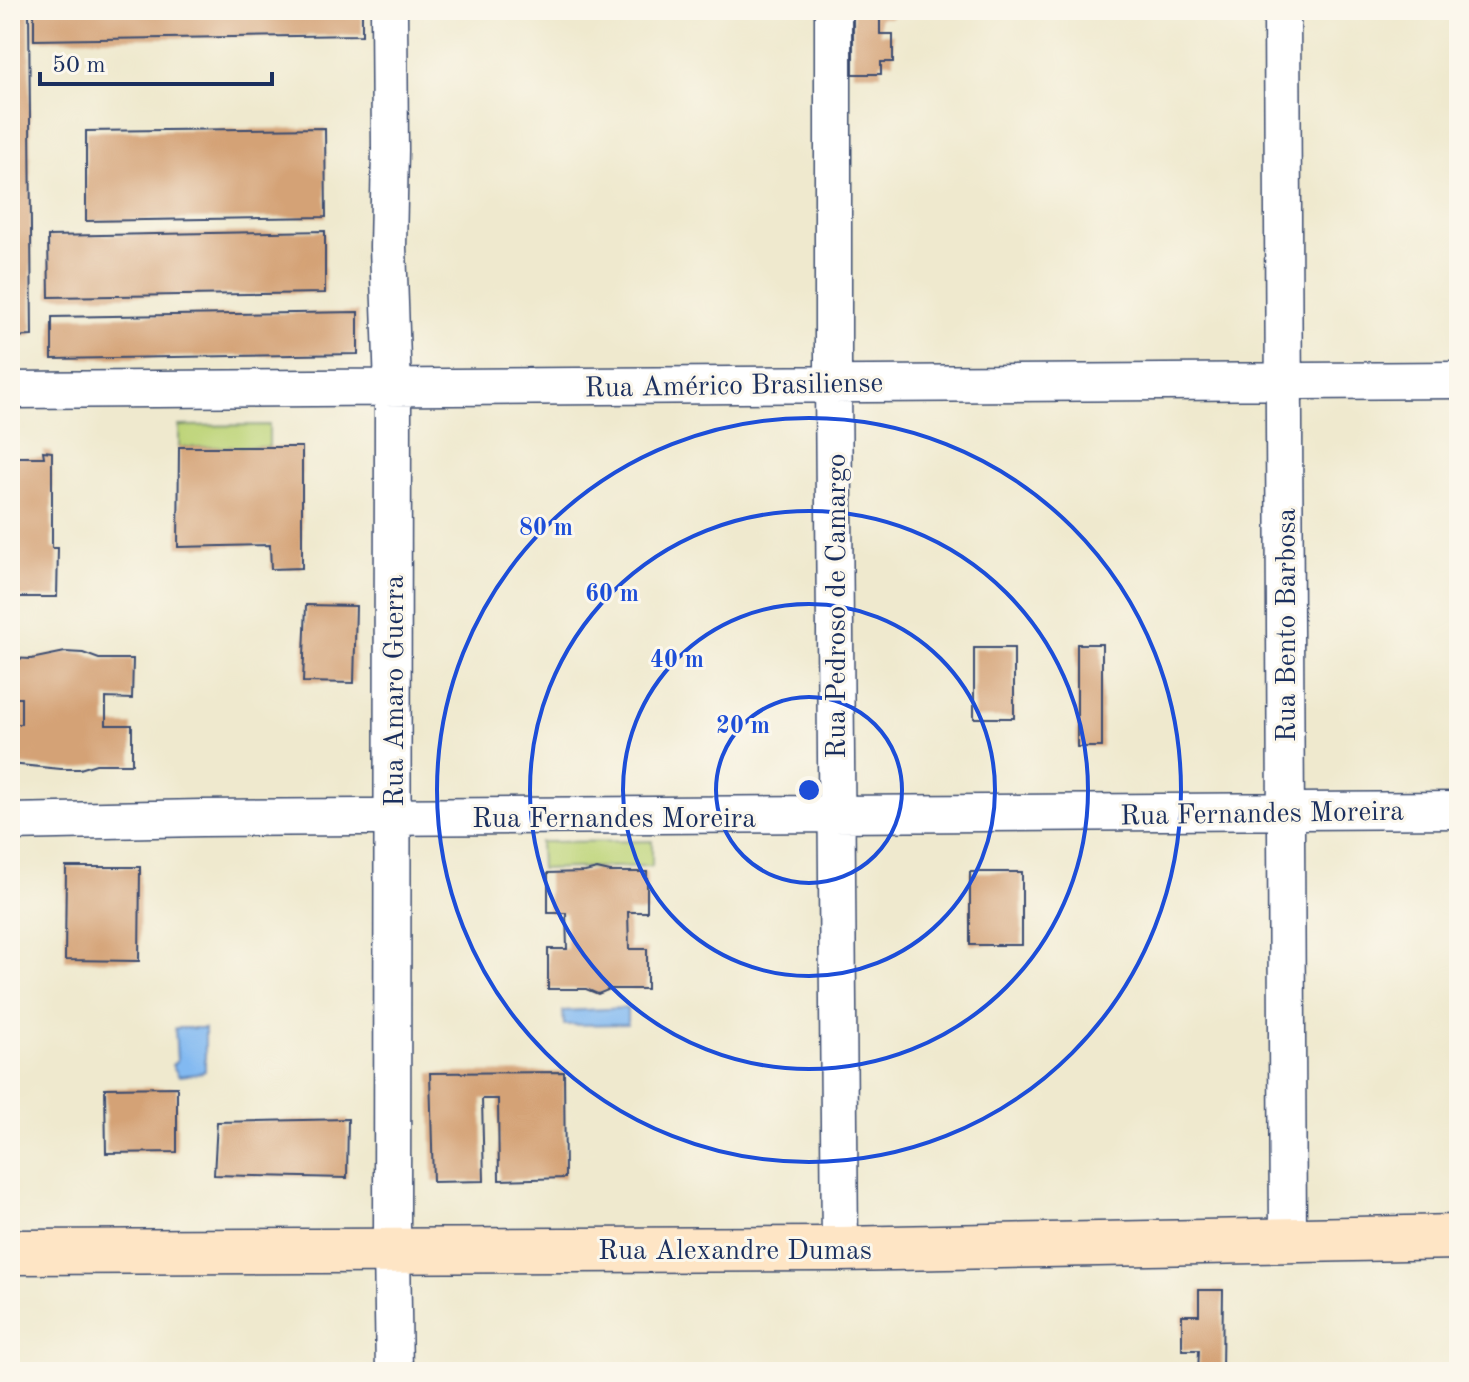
<svg xmlns="http://www.w3.org/2000/svg" width="1469" height="1382" font-family="'Old Standard TT',serif">
<style>
.green{fill:#bdd478;stroke:#6c826b;stroke-width:2}
.water{fill:#82b9f1;stroke:#4e74a8;stroke-width:2}
.building{fill:#d4a276}
.lines{fill:none;stroke-linecap:round;stroke-linejoin:round}
.street-casing{stroke:#3b4b6f;stroke-width:39}
.secondary-casing{stroke:#3b4b6f;stroke-width:47}
.street{stroke:#fff;stroke-width:36}
.secondary{stroke:#fee5c5;stroke-width:44}
.ring{fill:none;stroke:#1d4ed8;stroke-width:4}
.labels{text-anchor:middle;stroke-width:6;stroke-linejoin:round;paint-order:stroke}
.street-label{font-size:28px;fill:#1b2f5e;stroke:#fbf7ec}
.centre{fill:#1d4ed8;stroke:#fbf7ec;stroke-width:4}
.ring-label{font-size:24px;text-anchor:middle;font-weight:bold;fill:#1d4ed8;stroke:#fbf7ec;stroke-width:6;stroke-linejoin:round;paint-order:stroke}
</style>
<rect width="100%" height="100%" fill="#fbf7ec"/>
<filter id="ink" filterUnits="userSpaceOnUse"><feTurbulence type="fractalNoise" baseFrequency=".0125" numOctaves="2"/><feDisplacementMap in="SourceGraphic" scale="16" xChannelSelector="R" yChannelSelector="G"/><feConvolveMatrix kernelMatrix="1 2 1 2 8 2 1 2 1" color-interpolation-filters="sRGB"/></filter>
<filter id="wash" filterUnits="userSpaceOnUse"><feTurbulence type="fractalNoise" baseFrequency=".006" numOctaves="4" result="noise"/><feDisplacementMap in="SourceGraphic" scale="32" xChannelSelector="R" yChannelSelector="G"/><feGaussianBlur stdDeviation="1.8" result="paint"/><feColorMatrix in="noise" values="0 0 0 0 0 0 0 0 0 0 0 0 0 0 0 0 0 1.4 0 .05"/><feComposite in="paint" operator="in"/></filter>
<g filter="url(#wash)">
<rect width="100%" height="100%" fill="#efe9ce"/>
<!-- green -->
<path class="green" d="M269,425V447H179V426Z
M652,841V866L541,869L540,842Z"/>
<!-- water -->
<path class="water" d="M627,1008V1024L564,1025L563,1011Z
M175,1028H205V1071L197,1074L179,1076L172,1065L177,1061Z"/>
<g id="blocks">
<!-- building -->
<path class="building" d="M10,10H29L32,336L10,337Z
M34,10H362V35L34,40Z
M853,10H893V18H880V34H893V62H881V74H853Z
M325,128L326,217L86,221V131Z
M325,231V293L49,297L48,236Z
M358,312V354L52,359V317Z
M179,447H302V568L271,569L270,545L178,547Z
M43,451L52,452V548H58L57,597H10V457H44Z
M306,605L356,606L354,683L303,682Z
M1077,644H1102V747H1077Z
M974,648H1014V718H974Z
M65,652L83,653L99,659H133L132,699L106,698V725H132V764H96L80,769H61L10,764V724H21V698H10V658L31,659Z
M66,867H140L139,961L65,960Z
M597,869L610,872H647V912H628L629,949H647V989H610L598,994L586,989H548V949H567L566,913H548V873L585,872Z
M970,872H1022V945H970Z
M564,1072L565,1178L499,1180L498,1099H482L484,1181L433,1182L430,1073Z
M177,1087V1152L106,1153L105,1088Z
M348,1119L347,1178L214,1175L217,1122Z
M1199,1290H1223L1222,1372H1198L1199,1350H1182V1315H1199Z"/>
</g>
</g>
<g filter="url(#ink)">
<use href="#blocks" fill-opacity="0" stroke="#3b4b6f" stroke-width="2"/>
<g class="lines">
<!-- street casing -->
<g class="street-casing">
<path id="street" d="M389,10L390,150L388,247L393,388L392,1250L394,1372
M833,10V383L840,1249
M1282,10L1288,1239
M10,390L1459,380
M10,822L202,818L1459,810"/>
</g>
<!-- secondary casing -->
<g class="secondary-casing">
<path id="secondary" d="M10,1252L840,1249L1459,1237"/>
</g>
<!-- street -->
<use href="#street" class="street"/>
<!-- secondary -->
<use href="#secondary" class="secondary"/>
</g>
</g>
<!-- distance rings -->
<g class="ring">
<circle cx="809" cy="790" r="93"/>
<circle cx="809" cy="790" r="186"/>
<circle cx="809" cy="790" r="279"/>
<circle cx="809" cy="790" r="372"/>
</g>
<g class="labels">
<!-- street labels -->
<g class="street-label">
<text transform="translate(734 384) rotate(-1)" y="10">Rua Américo Brasiliense</text>
<text transform="translate(835 606) rotate(-90)" y="10">Rua Pedroso de Camargo</text>
<text transform="translate(1285 625) rotate(-90)" y="10">Rua Bento Barbosa</text>
<text transform="translate(393 691) rotate(-90)" y="10">Rua Amaro Guerra</text>
<text transform="translate(1262 812) rotate(-1)" y="10">Rua Fernandes Moreira</text>
<text x="614" y="827">Rua Fernandes Moreira</text>
<text x="735" y="1259">Rua Alexandre Dumas</text>
</g>
</g>
<circle cx="809" cy="790" r="12" class="centre"/>
<g class="ring-label">
<text x="546" y="535">80 m</text>
<text x="612" y="601">60 m</text>
<text x="677" y="667">40 m</text>
<text x="743" y="733">20 m</text>
</g>
<!-- margin -->
<rect width="1469" height="1382" fill="none" stroke="#fbf7ec" stroke-width="40"/>
<!-- scale -->
<path d="M40 72v12h232v-12" fill="none" stroke="#1b2f5e" stroke-width="4"/>
<text x="52" y="72" font-size="24" fill="#1b2f5e" stroke="#fbf7ec" stroke-width="6" paint-order="stroke">50 m</text>
</svg>
